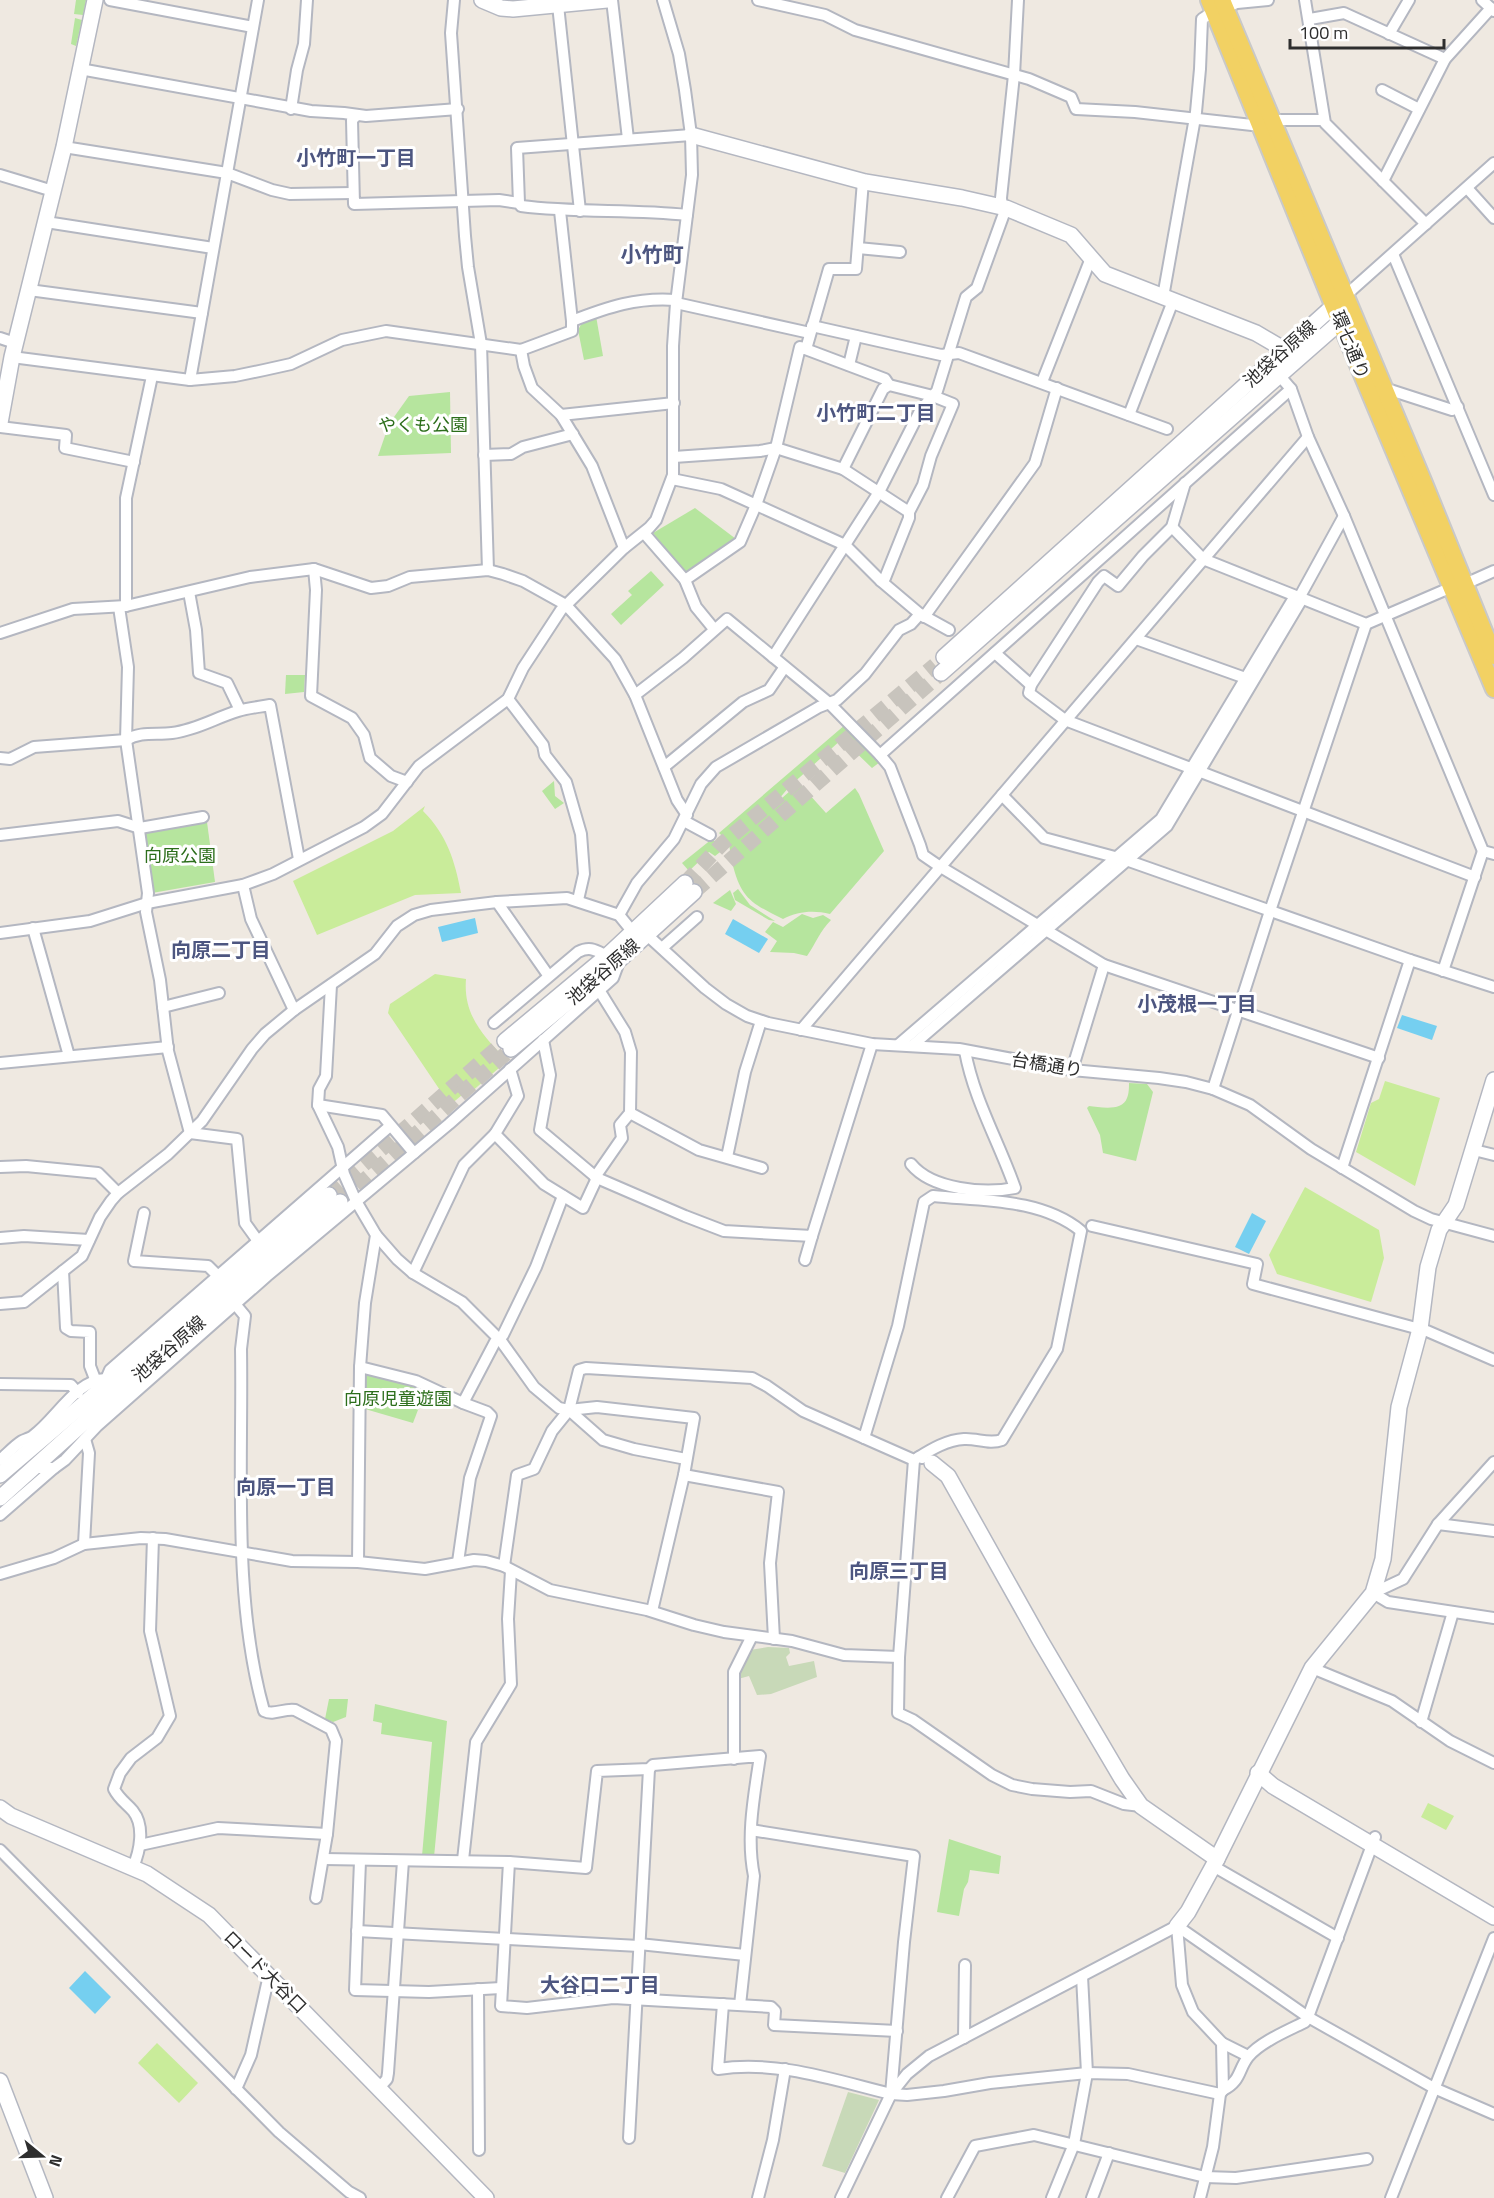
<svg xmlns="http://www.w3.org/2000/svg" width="1494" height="2198" viewBox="0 0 1494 2198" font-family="'Titillium Web','Noto Sans JP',sans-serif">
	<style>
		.green { fill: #b6e59e }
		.cemetery { fill: #c8d9b8 }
		.pitch { fill: #c9ec9a }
		.water { fill: #75cff0 }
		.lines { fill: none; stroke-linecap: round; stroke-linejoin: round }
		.secondary-tunnel { stroke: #c8c4bd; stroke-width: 15; stroke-dasharray: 15 8; stroke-linecap: butt }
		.street-casing { stroke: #b4b7c1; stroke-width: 14 }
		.secondary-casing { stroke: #b4b7c1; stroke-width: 18 }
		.primary-casing { stroke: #c9c9c9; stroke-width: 20 }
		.street { stroke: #fff; stroke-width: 10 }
		.secondary { stroke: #fff; stroke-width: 15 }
		.primary { stroke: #f2d163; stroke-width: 16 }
		.labels { text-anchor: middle; stroke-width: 6; stroke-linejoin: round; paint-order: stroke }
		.street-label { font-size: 18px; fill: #2e2e2e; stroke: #fff }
		.park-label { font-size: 18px; fill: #2c6e1b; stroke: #fff }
		.neighbourhood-label { font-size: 20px; font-weight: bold; fill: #4d5680; stroke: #fff }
		.quarter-label { font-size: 21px; font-weight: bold; fill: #4d5680; stroke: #fff }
	</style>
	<rect width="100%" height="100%" fill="#efe9e1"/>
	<g class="green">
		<polygon points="76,0 86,0 83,15 74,14"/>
		<polygon points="75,18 82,20 76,46 71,44"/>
		<polygon points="596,316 603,356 584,360 578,330 583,321"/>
		<polygon points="450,392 451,453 378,456 389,424 409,396"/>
		<polygon points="695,508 736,539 686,574 653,533"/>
		<polygon points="651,571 664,585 621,625 611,614 632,595 628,591"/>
		<polygon points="286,675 305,675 304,692 285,694"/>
		<path d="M846 724 880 762 872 768 842 739 789 787 773 806 799 783 826 813 855 788 859 794 884 851 830 914C814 910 798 911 783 919 751 903 741 899 732 862 728 845 733 846 719 833Z"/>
		<polygon points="554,781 555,796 564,803 555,809 542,791"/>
		<polygon points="207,822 215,882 152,893 145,830"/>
		<polygon points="712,839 724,849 715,856 709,852 689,871 682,863"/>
		<polygon points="738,889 750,905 775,921 769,920 735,900 733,893"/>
		<polygon points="730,890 736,904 731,911 713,903"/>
		<path d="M802 914 813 918 823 915 831 920C820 931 816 943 807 956L794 953 770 952 777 941 765 932 773 922 783 927Z"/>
		<path d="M1129 1083 1147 1084 1153 1092 1136 1161 1103 1153 1100 1135 1087 1108 1089 1106C1100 1107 1122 1112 1127 1098 1129 1094 1129 1087 1129 1083Z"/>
		<polygon points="369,1373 426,1389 413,1423 365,1409 365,1376"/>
		<polygon points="329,1699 348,1699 346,1717 333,1722 325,1719"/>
		<polygon points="375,1704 447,1721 434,1857 422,1856 432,1742 381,1734 382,1723 373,1721"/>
		<polygon points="949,1839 1001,1856 999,1874 970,1870 968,1882 964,1889 959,1916 937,1912"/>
	</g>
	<g class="cemetery">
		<polygon points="768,1647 789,1648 790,1653 786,1657 789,1666 814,1661 817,1677 771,1694 757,1695 749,1676 738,1679 739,1671 750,1650"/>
		<polygon points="848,2092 879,2100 845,2173 822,2166"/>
	</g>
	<g class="pitch">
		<path d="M425 806 423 811C447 835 455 861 461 893L415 895 317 935 293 881 393 831Z"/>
		<path d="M435 974 466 979C463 1016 484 1036 507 1061L470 1093 468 1090 450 1105 388 1013 390 1004Z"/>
		<polygon points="1385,1081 1440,1098 1415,1186 1356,1152 1371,1103 1379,1099"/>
		<polygon points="1305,1187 1379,1230 1384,1258 1371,1302 1277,1274 1269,1255"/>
		<polygon points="1428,1803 1454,1816 1446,1830 1421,1817"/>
		<polygon points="157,2043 198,2083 179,2103 138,2063"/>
	</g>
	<g class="water">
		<polygon points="475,918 478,933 442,942 438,927"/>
		<polygon points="733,919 768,939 759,953 725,934"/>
		<polygon points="1402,1015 1437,1026 1432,1040 1397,1028"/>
		<polygon points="1252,1213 1266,1221 1249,1254 1235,1247"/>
		<polygon points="85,1971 111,1997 95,2014 69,1988"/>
	</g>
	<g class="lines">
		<g class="secondary-tunnel">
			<polyline points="685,883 723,843 935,665"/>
			<polyline points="694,892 939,675"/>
			<polyline points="329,1195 505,1041"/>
			<polyline points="340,1202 511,1049"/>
		</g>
		<g class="street-casing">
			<g id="street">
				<polyline points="110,0 253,27"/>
				<polyline points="454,0 451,33 465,236 468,267 481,344 488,570"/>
				<polyline points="612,0 628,139"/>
				<polyline points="758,0 825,15 855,30 1029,79 1071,97 1076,109 1135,112 1261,126"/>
				<polyline points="1305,0 1325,123 1426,224"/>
				<polyline points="1482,0 1494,11"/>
				<polyline points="558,5 580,211"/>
				<polyline points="1225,8 1237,3 1268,0"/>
				<polyline points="1310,19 1344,13 1445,59"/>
				<polyline points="1389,34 1409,0"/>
				<polyline points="80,69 311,111 344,113 366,116 458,109"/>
				<polyline points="1382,90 1419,109"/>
				<polyline points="291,109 297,70 304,44 307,0"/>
				<path d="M357 115 352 120 354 204 499 200 519 203 521 206C576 213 632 209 687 215"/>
				<polyline points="1272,120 1324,120"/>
				<polyline points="64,147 227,173 272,190 290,194 353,193"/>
				<polyline points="0,175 53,191"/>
				<polyline points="1383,181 1445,59 1491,8"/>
				<polyline points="1467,188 1494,218"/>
				<polyline points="519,203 517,148 691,135"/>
				<polyline points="1002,207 1001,198 1014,75 1018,0"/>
				<polyline points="560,211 572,321"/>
				<polyline points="46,222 213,248"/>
				<polyline points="858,248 900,252"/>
				<polyline points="1393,254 1494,495"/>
				<polyline points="29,290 202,313"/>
				<polyline points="1345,296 1494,163"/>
				<polyline points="1163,297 1196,112 1200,69 1202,19 1214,11"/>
				<polyline points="676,303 810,333"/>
				<polyline points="812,326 941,355 959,353 1167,429"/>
				<polyline points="0,338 15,343"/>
				<polyline points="806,349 829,269 856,269 863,181"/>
				<polyline points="521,350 524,366 532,388 561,415 592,466 624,548"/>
				<path d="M12 357 190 380 235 376 264 370 291 364 342 340 386 331 521 350 572 331V321C608 307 637 297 676 300"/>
				<polyline points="849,365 856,336"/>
				<polyline points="1279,375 1291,389 1308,437 1344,516 1483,851 1494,854"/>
				<polyline points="190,380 258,0"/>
				<polyline points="1042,382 1091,258"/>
				<polyline points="1384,388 1452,410 1458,407"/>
				<polyline points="561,415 674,403"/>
				<polyline points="1129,415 1173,301"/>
				<polyline points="0,427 66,435 65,448 134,462"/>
				<polyline points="484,455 511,454 523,447 573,434"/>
				<polyline points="674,457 760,451 776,448 843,469 909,512"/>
				<polyline points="843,469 883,389 889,385 933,396 953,404 931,456 923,485 909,512 909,518 885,578 881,581"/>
				<polyline points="672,479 721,489 845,545 881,581 920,614 949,630"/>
				<polyline points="1185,483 1172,527 1143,556 1118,586 1104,576 1098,582 1031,685 1029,693 1065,720 1475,877"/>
				<polyline points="1172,527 1203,559 1366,624 1452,587"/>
				<polyline points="644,533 685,580 696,607 714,629"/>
				<polyline points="314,569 316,590 311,696 352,718 364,735 370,758 391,776 407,782"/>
				<polyline points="685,580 740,542 756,505 776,448 800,347 885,379 889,385"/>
				<polyline points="1465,584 1494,571"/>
				<polyline points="189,592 196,630 199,673 227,683 240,710"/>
				<polyline points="1299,598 1344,516"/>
				<polyline points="126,606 126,498 152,376"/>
				<polyline points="119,607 128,667 126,740 148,893 146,912 160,980 168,1051 190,1133 237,1139 245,1223 258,1241"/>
				<polyline points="924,617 1035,463 1057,388"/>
				<polyline points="0,633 73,609 126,606 250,577 314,569 371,588 388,586 410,577 488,570 503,574 523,581 566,605 615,659 635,695 677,800 687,815"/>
				<polyline points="1136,639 1251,680"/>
				<polyline points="995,653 1031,685"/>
				<polyline points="773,657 879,492 920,411 937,391 966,297 977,288 1006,208"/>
				<polyline points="635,695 683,658 727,619 829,703 880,755 890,767 920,845 923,855 939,866 1104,965 1379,1058"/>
				<polyline points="508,699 543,745 545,755 566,782 581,834 584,874 578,900"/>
				<polyline points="880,755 1291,389"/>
				<path d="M0 758 10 759 34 747 126 740C141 731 156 735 172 733 196 730 215 718 238 711 248 708 259 707 270 705L299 859"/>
				<polyline points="664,767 743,702 769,690 784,668"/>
				<polyline points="1002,795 1044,838 1126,860 1410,960"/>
				<polyline points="684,821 710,835"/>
				<polyline points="0,835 118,821 140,828 203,817"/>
				<polyline points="243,885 251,919 294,1010"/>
				<polyline points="497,902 548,975"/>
				<polyline points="619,915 637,883 674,839 701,784 716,767 819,707 837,700 865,674 899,630 911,624 920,614"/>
				<polyline points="33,928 69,1056"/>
				<polyline points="0,933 90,921 147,903 243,885 273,874 364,827 382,814 419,766 508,699 523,668 561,610 624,548 649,528 656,520 673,475 673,346 676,303 692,175 691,135 685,90 679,54 663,0"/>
				<polyline points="646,934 705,988 726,1004 747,1016 768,1023 872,1044 959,1049 1072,1070 1159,1078 1186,1082 1213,1089 1250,1105 1311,1149 1414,1211 1431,1219 1494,1236"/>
				<polyline points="662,948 697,917"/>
				<polyline points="1443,971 1483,851"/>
				<polyline points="331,985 326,1076 319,1089 318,1105 338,1147 344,1174 356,1201 376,1235 365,1303 360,1367 358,1562"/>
				<polyline points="599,990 625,1032 631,1052 630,1113 699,1150 762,1168"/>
				<polyline points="163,1007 219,993"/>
				<path d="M494 1023 578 952C590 946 595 950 607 956"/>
				<polyline points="801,1030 1308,437"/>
				<polyline points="543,1040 550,1075 540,1130 597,1178 685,1216 724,1231 812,1236 872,1044"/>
				<polyline points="898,1045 1161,819 1295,596"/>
				<polyline points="913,1045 1167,826 1302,599"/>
				<polyline points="0,1063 168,1047"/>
				<polyline points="510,1069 518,1096 495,1134 544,1184 583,1208 597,1178"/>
				<polyline points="1072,1070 1104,965"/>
				<polyline points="1213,1089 1270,911 1366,624"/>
				<polyline points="318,1105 382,1115 414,1153"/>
				<polyline points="1474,1150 1494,1155"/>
				<polyline points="727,1157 745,1072 761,1021"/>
				<path d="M911 1164C932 1190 985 1194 1015 1188 999 1142 974 1100 965 1051"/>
				<polyline points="0,1167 26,1166 98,1173 118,1193"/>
				<polyline points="1342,1168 1410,960 1494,987"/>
				<polyline points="595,1177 622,1138 620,1125 630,1113"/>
				<polyline points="144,1213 134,1261 208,1266 218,1276"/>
				<polyline points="1092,1226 1257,1264 1253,1284 1427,1331 1494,1360"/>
				<polyline points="376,1235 397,1259 413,1273 462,1302 501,1341 534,1387 559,1408 569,1410 597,1407 694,1418 684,1475 652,1611"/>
				<polyline points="0,1238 24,1236 89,1240"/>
				<polyline points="805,1260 812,1236"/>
				<polyline points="63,1271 66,1328 71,1331 90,1332 90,1366 95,1379"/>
				<polyline points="413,1273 464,1165 495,1134"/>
				<polyline points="0,1304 24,1302 82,1256 100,1217 111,1201 118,1193 168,1154 202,1121 252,1049 265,1034 294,1010 375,954 397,926 414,915 431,910 497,902 567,898 619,915 632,931"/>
				<path d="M235 1304 245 1316 241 1349C243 1466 232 1598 264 1711 274 1716 284 1708 295 1710L331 1729 336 1741 327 1834 316 1898"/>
				<polyline points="360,1367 416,1381 463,1403"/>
				<polyline points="0,1384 71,1385 78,1393"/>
				<polyline points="104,1384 110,1370 390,1126"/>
				<polyline points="569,1410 603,1440 634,1449 686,1459"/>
				<path d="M864 1438 898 1326 924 1202 933 1196C981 1201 1041 1198 1081 1231L1057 1349 1002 1440C989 1445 977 1438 964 1439 947 1440 932 1449 919 1457"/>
				<path d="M0 1460C7 1454 14 1446 22 1441 26 1439 31 1438 34 1435 56 1419 77 1379 106 1379"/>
				<polyline points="914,1460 899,1657 898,1713 913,1720 992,1775 1012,1785 1032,1789 1070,1792 1091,1791 1124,1804 1141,1806"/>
				<polyline points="34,1468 54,1468 65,1460 97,1426 267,1276 449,1124 613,978 620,959"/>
				<polyline points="684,1475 778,1492 770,1563 774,1639"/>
				<polyline points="0,1515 54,1468"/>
				<polyline points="1438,1524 1494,1531"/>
				<polyline points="84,1544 89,1453 85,1439"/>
				<polyline points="458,1562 470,1478 491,1416 487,1412 463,1403 495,1342 503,1335 536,1267 563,1196"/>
				<polyline points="504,1566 517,1475 534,1469 552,1431 569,1410 579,1370 586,1368 752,1378 767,1386 803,1411 914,1460 919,1457 922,1458"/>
				<polyline points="0,1574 54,1558 84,1544 141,1538 165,1539 292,1561 358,1562 425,1569 474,1560 486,1561 504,1566 550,1590 647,1610 694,1625 724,1632 792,1641 844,1655 899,1657"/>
				<polyline points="1373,1593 1403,1579 1438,1524 1494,1462"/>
				<polyline points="1373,1593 1388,1602 1494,1618"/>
				<polyline points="1312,1668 1392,1701 1450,1741 1494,1763"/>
				<polyline points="1421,1722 1453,1612"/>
				<polyline points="734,1759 734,1672 752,1636"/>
				<polyline points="751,1830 914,1856 904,1942 891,2094"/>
				<polyline points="140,1845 218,1828 327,1834"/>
				<polyline points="0,1850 279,2132 349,2192 360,2198"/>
				<path d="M324 1859 509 1862 586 1868 597 1771 649 1769 653 1765 760 1756C754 1796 746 1837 754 1876L740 2005"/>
				<polyline points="463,1860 476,1742 511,1684 508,1619 511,1571"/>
				<polyline points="360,1861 355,1990 429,1992 501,1988"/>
				<polyline points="509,1862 501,2006 527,2008 613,1998 771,2007 775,2011 774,2025 897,2031"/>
				<polyline points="1213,1866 1338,1938"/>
				<path d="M133 1867C140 1851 145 1826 133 1811 126 1803 119 1799 114 1789L120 1773 131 1758 157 1738 170 1716 150 1631 153 1538"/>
				<polyline points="1177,1926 1308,2017 1434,2088 1494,2114"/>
				<polyline points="1177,1926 1182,1985 1193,2012 1222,2043 1223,2090 1220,2094 1213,2147 1200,2198"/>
				<polyline points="357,1931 639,1946"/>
				<polyline points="639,1944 745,1955"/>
				<polyline points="478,1989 479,2150"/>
				<path d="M723 2004 718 2069C777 2060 834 2080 891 2094L907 2095 944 2091 990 2083 1087 2073 1128 2074 1220 2094"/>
				<polyline points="964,2038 965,1965"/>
				<polyline points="1222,2043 1248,2056"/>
				<polyline points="379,2088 387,2079 388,2073 403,1861"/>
				<polyline points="236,2089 251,2055 269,1975"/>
				<path d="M1223 2090C1241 2081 1238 2070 1248 2057 1260 2042 1289 2030 1305 2022L1308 2017 1375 1837"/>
				<polyline points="629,2138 649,1769"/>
				<polyline points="758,2198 773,2140 785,2069"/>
				<polyline points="841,2198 891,2094 907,2074 929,2056 1177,1926"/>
				<polyline points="947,2198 975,2146 1034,2135 1205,2177 1236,2178 1367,2159"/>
				<polyline points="1052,2198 1074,2144 1087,2073 1082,1976"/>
				<polyline points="1092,2198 1109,2153"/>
				<polyline points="1391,2198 1494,1938"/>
			</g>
		</g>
		<g class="secondary-casing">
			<g id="secondary">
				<polyline points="482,0 501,8 513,9 607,0"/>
				<polyline points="691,135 865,182 962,198 1006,208 1071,235 1105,274 1256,333 1290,353 1307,350"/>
				<polyline points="0,423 12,357 64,147 95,0"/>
				<polyline points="944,657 1340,300"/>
				<polyline points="941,673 1340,322 1342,310"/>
				<polyline points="505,1041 607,956 685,883"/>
				<polyline points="511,1049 620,959 694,892"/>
				<polyline points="932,1463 948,1476 1040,1640 1122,1779 1141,1806 1217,1859"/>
				<polyline points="0,1475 329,1195"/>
				<polyline points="0,1498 90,1417 340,1202"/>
				<polyline points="1258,1773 1273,1786 1494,1917"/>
				<polyline points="0,1808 11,1816 147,1874 209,1915 486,2198"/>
				<polyline points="1177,1926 1188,1912 1217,1859 1312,1668 1373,1593 1383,1559 1399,1407 1420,1329 1428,1267 1439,1230 1456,1205 1494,1080"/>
				<polyline points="0,2081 45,2198"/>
			</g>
		</g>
		<g class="primary-casing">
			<g id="primary">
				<polyline points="1209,0 1340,322 1494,689"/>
				<polyline points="1222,0 1424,483 1494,656"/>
			</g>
		</g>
		<use href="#street" class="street"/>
		<use href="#secondary" class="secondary"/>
		<use href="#primary" class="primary"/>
	</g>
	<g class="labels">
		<g class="street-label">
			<text transform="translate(1350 345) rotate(68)" y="6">環七通り</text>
			<text transform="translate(1280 354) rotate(-42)" y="6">池袋谷原線</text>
			<text transform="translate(603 972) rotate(-41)" y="6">池袋谷原線</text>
			<text transform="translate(1047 1065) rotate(9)" y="6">台橋通り</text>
			<text transform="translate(169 1349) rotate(-41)" y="6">池袋谷原線</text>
			<text transform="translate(265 1972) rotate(45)" y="6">ロード大谷口</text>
		</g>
		<g class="park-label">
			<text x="423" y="431">やくも公園</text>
			<text x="180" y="862">向原公園</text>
			<text x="398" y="1405">向原児童遊園</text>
		</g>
		<g class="neighbourhood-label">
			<text x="356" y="165">小竹町一丁目</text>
			<text x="876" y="420">小竹町二丁目</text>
			<text x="221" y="957">向原二丁目</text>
			<text x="1197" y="1011">小茂根一丁目</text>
			<text x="286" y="1494">向原一丁目</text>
			<text x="899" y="1578">向原三丁目</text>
			<text x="600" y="1992">大谷口二丁目</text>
		</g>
		<g class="quarter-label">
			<text x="652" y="262">小竹町</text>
		</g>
	</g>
	<g transform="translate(42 2156) rotate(109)" stroke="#ffffff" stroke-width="4.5" paint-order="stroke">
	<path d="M0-4.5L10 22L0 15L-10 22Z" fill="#2e2e2e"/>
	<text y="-9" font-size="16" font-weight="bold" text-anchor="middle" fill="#2e2e2e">N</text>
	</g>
	<path d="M1290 39v9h154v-9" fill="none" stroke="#2e2e2e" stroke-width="3"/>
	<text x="1299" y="39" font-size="18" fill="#2e2e2e" stroke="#ffffff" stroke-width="4.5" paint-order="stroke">100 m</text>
</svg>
